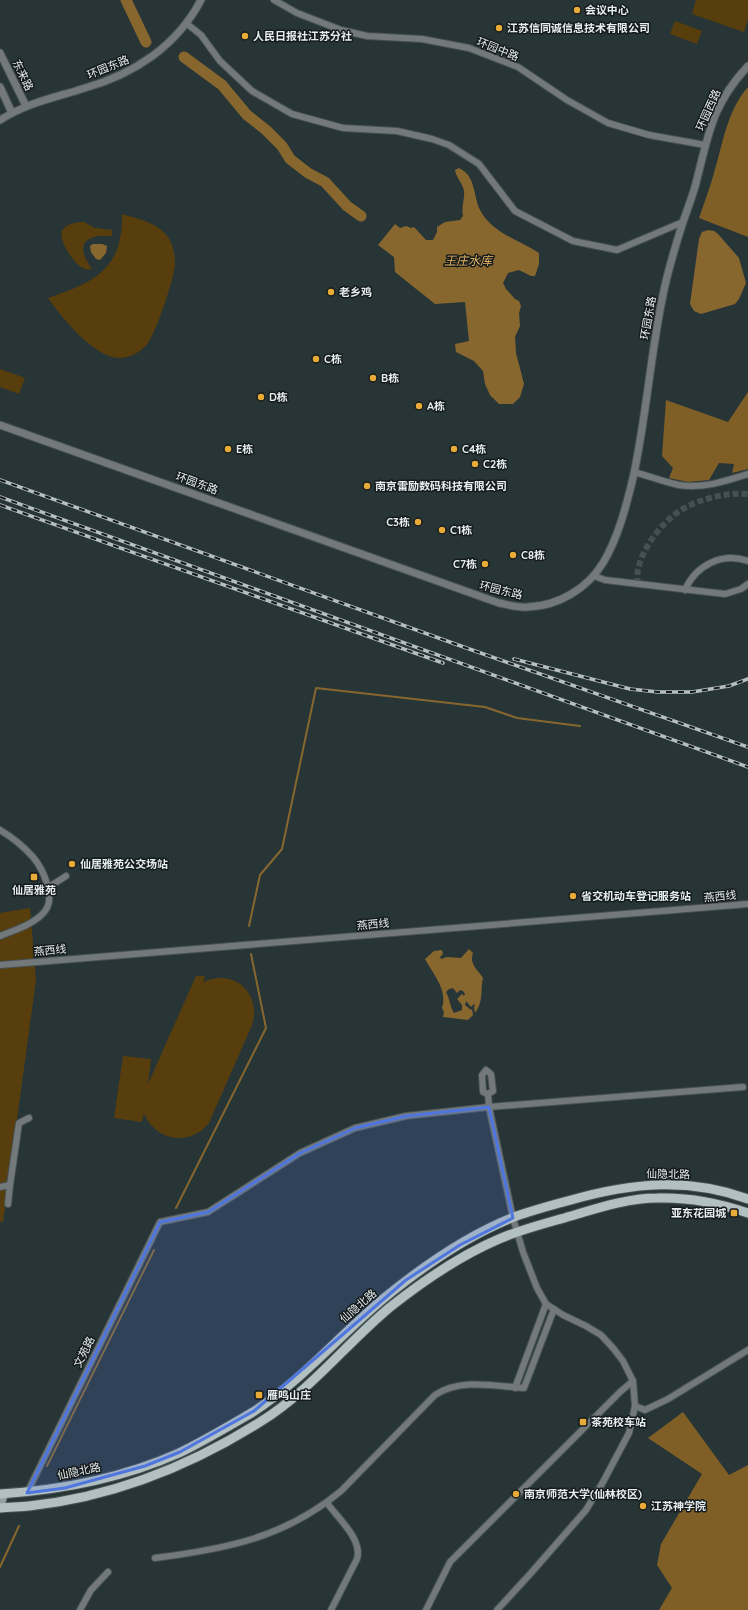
<svg xmlns="http://www.w3.org/2000/svg" width="748" height="1610" viewBox="0 0 748 1610" font-family="Quicksand,'Noto Sans SC',sans-serif">
	<style>
		.green { fill: #583e0c }
		.forest { fill: #7f5f26 }
		.water { fill: #88672f; fill-rule: evenodd }
		.lines { fill: none; stroke-linecap: round; stroke-linejoin: round }
		.stream { stroke: #88672f; stroke-width: 2 }
		.river { stroke: #88672f; stroke-width: 11 }
		.minor-tunnel { stroke: #445152; stroke-width: 6; stroke-dasharray: 6 3; stroke-linecap: butt }
		.minor-casing { stroke: #465254; stroke-width: 8 }
		.tertiary-casing { stroke: #465254; stroke-width: 9 }
		.secondary-casing { stroke: #465254; stroke-width: 10 }
		.primary-casing { stroke: #465254; stroke-width: 11 }
		.minor { stroke: #73797a; stroke-width: 6 }
		.tertiary { stroke: #73797a; stroke-width: 7 }
		.secondary { stroke: #97a1a3; stroke-width: 8 }
		.primary { stroke: #b3c0c2; stroke-width: 9 }
		.rail-casing { stroke: #b6bfc0; stroke-width: 3.5 }
		.rail { stroke: #151b1c; stroke-width: 2; stroke-dasharray: 6; stroke-linecap: butt }
		.marked { fill: #4f76de; fill-opacity: 0.2; stroke: #4f76de; stroke-width: 3; stroke-linejoin: round }
		.poi-dot { fill: #e8ab37; stroke: #151b1c; stroke-width: 1.5 }
		.labels { text-anchor: middle; stroke-width: 3; stroke-linejoin: round; paint-order: stroke }
		.poi-label { font-size: 11px; font-weight: bold; fill: #e5edee; stroke: #151b1c; text-anchor: start }
		.street-label { font-size: 11px; fill: #e5edee; stroke: #151b1c }
		.water-label { font-size: 12px; font-style: italic; fill: #e6b564; stroke: #151b1c }
	</style>
	<rect width="100%" height="100%" fill="#283537"/>
	<g class="green">
		<polygon points="696,0 748,0 748,19 744,32 692,14"/>
		<polygon points="675,21 702,31 697,44 670,34"/>
		<path d="M122 214C138 219 157 222 168 237 173 245 175 254 175 263 175 277 156 332 148 343 141 352 130 358 119 358 95 358 61 317 48 298 95 282 123 269 122 214Z"/>
		<path d="M79 222H84L95 228 112 230V236C85 234 74 244 92 269 89 269 86 270 83 268 74 264 58 240 62 231 65 225 73 223 79 222Z"/>
		<polygon points="0,369 25,378 19,394 0,387"/>
		<polygon points="30,908 36,980 3,1222 0,1222 0,913"/>
		<path d="M196 976H205L203 982C234 968 262 993 252 1025L209 1123C190 1147 155 1141 144 1113L142 1122 114 1118 123 1056 151 1059 148 1084Z"/>
	</g>
	<g class="forest">
		<path d="M748 87V237L699 218C704 203 710 188 714 173 723 143 727 111 748 87Z"/>
		<polygon points="748,392 748,469 732,473 734,464 719,463 709,480 688,482 669,478 673,468 662,456 666,400 728,422"/>
		<polygon points="683,1412 729,1475 748,1465 748,1610 659,1610 672,1588 657,1565 661,1544 702,1474 648,1438"/>
	</g>
	<g class="water">
		<path d="M459 168C476 176 473 195 480 210 492 233 519 240 539 253V264L535 276H531L519 270 508 273 503 283 506 289 515 299 519 301 521 306 519 313 520 326 515 337 516 353 524 384 520 397 513 404H499L490 395 485 384 483 371 474 361 456 352 455 344 469 341 465 302 435 304 395 272 394 257 378 245 395 224 400 228 406 226 411 228 414 227 426 240H433L437 232V227L445 222 460 220 463 216C461 207 465 199 464 191 463 183 456 178 455 170Z"/>
		<polygon points="708,230 714,231 718,234 739,258 746,283 739,299 735,304 701,314 694,311 690,304 699,239 702,232"/>
		<polygon points="93,244 102,244 107,246 106,253 100,260 96,259 91,252 90,246"/>
		<path d="M469 949 473 953C469 964 477 969 483 978 480 990 484 1001 475 1013L474 1007 475 1005 474 1004 471 1007 466 1001 465 1005 471 1010 472 1009 473 1015 468 1020 443 1017 444 1012 442 1008C448 990 433 974 425 959L434 951 442 950 443 954 440 957 441 959 447 957 461 958ZM453 988 457 993 460 990 463 991 465 994 464 996 462 994 457 999 462 1005V1010L454 1013C450 1007 450 999 446 992L449 989Z"/>
	</g>
	<g class="lines">
		<g class="stream">
			<polyline points="249,926 260,875 282,849 316,688 485,707 517,718 580,726"/>
			<polyline points="176,1208 266,1028 251,954"/>
			<polyline points="47,1466 154,1250"/>
			<polyline points="0,1567 19,1526"/>
		</g>
		<g class="river">
			<polyline points="126,0 146,42"/>
			<polyline points="184,57 222,85 247,115 266,130 282,146 290,159 308,173 325,182 347,206 361,216"/>
		</g>
		<path class="minor-tunnel" d="M637 584C638 579 637 573 638 569 643 547 662 522 681 510 698 499 728 492 748 494"/>
		<g class="minor-casing">
			<g id="minor">
				<polyline points="274,0 297,13 341,30 367,36 422,39 469,48 518,67 567,100 608,123 649,135 705,145"/>
				<polyline points="186,23 201,35 220,61 252,91 292,114 343,128 397,131 432,139 449,145 479,164 515,211 573,241 617,250 683,222"/>
				<path d="M634 472C649 476 664 482 679 485 702 489 726 481 748 474"/>
				<polyline points="594,576 605,580 725,594 741,589 748,584"/>
				<path d="M685 590C696 565 722 552 748 561"/>
				<path d="M0 830C12 837 24 847 33 857 43 869 56 897 45 911 35 924 15 930 0 936"/>
				<polyline points="49,887 66,876"/>
				<polyline points="0,965 748,904"/>
				<polyline points="488,1094 483,1092 482,1075 486,1070 491,1074 493,1091 488,1094 489,1107 743,1087"/>
				<polyline points="0,1187 10,1185 19,1123 29,1118"/>
				<polyline points="8,1204 10,1185"/>
				<polyline points="515,1388 546,1304"/>
				<polyline points="635,1406 645,1410 668,1399 748,1350"/>
				<polyline points="27,1493 160,1222 208,1212 300,1153 355,1128 406,1116 489,1107 513,1218 523,1252 537,1288 546,1304 563,1315 586,1326 601,1335 613,1348 623,1361 633,1381 635,1406 629,1433 603,1482 586,1510 531,1573 497,1610"/>
				<path d="M327 1503C338 1518 363 1540 357 1559L331 1610"/>
				<path d="M155 1558C226 1549 284 1538 341 1491L435 1395C461 1378 494 1386 524 1388L554 1309"/>
				<polyline points="80,1610 91,1590 108,1572"/>
				<polyline points="426,1610 450,1562 620,1392 633,1381"/>
			</g>
		</g>
		<g class="tertiary-casing">
			<g id="tertiary">
				<polyline points="0,53 26,106"/>
				<polyline points="0,87 12,113"/>
				<path d="M0 120C29 102 54 98 85 88 134 74 177 46 201 0"/>
				<path d="M0 425 499 603C509 605 518 608 528 607 558 606 587 589 603 563 618 538 626 507 633 478 646 419 650 359 662 300 667 273 675 247 683 222 688 207 694 193 697 179 709 132 713 103 748 66"/>
			</g>
		</g>
		<g class="secondary-casing">
			<polyline id="secondary" points="0,1507 4,1494"/>
		</g>
		<g class="primary-casing">
			<g id="primary">
				<path d="M0 1494C61 1490 123 1478 179 1453 204 1441 229 1426 253 1412 300 1382 340 1335 383 1299 422 1267 466 1236 514 1217 533 1210 552 1205 571 1200 631 1183 687 1177 748 1199"/>
				<path d="M0 1508C10 1507 20 1507 29 1506 112 1497 190 1466 260 1422 310 1391 345 1345 389 1308 423 1281 459 1256 499 1239 522 1229 547 1223 571 1216 598 1208 629 1198 657 1198 687 1197 719 1203 748 1213"/>
			</g>
		</g>
		<use href="#minor" class="minor"/>
		<use href="#tertiary" class="tertiary"/>
		<use href="#secondary" class="secondary"/>
		<use href="#primary" class="primary"/>
		<g class="rail-casing">
			<g id="rail">
				<polyline points="0,480 458,645 748,747"/>
				<polyline points="0,497 748,767"/>
				<polyline points="0,505 443,663"/>
				<polyline points="514,659 630,689 658,692 692,692 729,686 748,679"/>
			</g>
		</g>
		<use href="#rail" class="rail"/>
	</g>
	<path class="marked" d="M489 1107 513 1218 460 1245 406 1280 254 1411 180 1452 145 1466 65 1488 27 1493 160 1222 208 1212 300 1153 355 1128 406 1116Z"/>
	<g class="poi-dot">
		<circle cx="577" cy="10" r="4"/>
		<circle cx="499" cy="28" r="4"/>
		<circle cx="245" cy="36" r="4"/>
		<circle cx="331" cy="292" r="4"/>
		<circle cx="316" cy="359" r="4"/>
		<circle cx="373" cy="378" r="4"/>
		<circle cx="261" cy="397" r="4"/>
		<circle cx="419" cy="406" r="4"/>
		<circle cx="228" cy="449" r="4"/>
		<circle cx="454" cy="449" r="4"/>
		<circle cx="475" cy="464" r="4"/>
		<circle cx="367" cy="486" r="4"/>
		<circle cx="418" cy="522" r="4"/>
		<circle cx="442" cy="530" r="4"/>
		<circle cx="513" cy="555" r="4"/>
		<circle cx="485" cy="564" r="4"/>
		<circle cx="72" cy="864" r="4"/>
		<rect x="30" y="873" width="8" height="8" rx="2"/>
		<circle cx="573" cy="896" r="4"/>
		<rect x="730" y="1209" width="8" height="8" rx="2"/>
		<rect x="255" y="1391" width="8" height="8" rx="2"/>
		<rect x="579" y="1418" width="8" height="8" rx="2"/>
		<circle cx="516" cy="1494" r="4"/>
		<circle cx="643" cy="1506" r="4"/>
	</g>
	<g class="labels">
		<g class="poi-label">
			<text x="585" y="14">会议中心</text>
			<text x="507" y="32">江苏信同诚信息技术有限公司</text>
			<text x="253" y="40">人民日报社江苏分社</text>
			<text x="339" y="296">老乡鸡</text>
			<text x="324" y="363">C栋</text>
			<text x="381" y="382">B栋</text>
			<text x="269" y="401">D栋</text>
			<text x="427" y="410">A栋</text>
			<text x="236" y="453">E栋</text>
			<text x="462" y="453">C4栋</text>
			<text x="483" y="468">C2栋</text>
			<text x="375" y="490">南京雷励数码科技有限公司</text>
			<text x="410" y="526" text-anchor="end">C3栋</text>
			<text x="450" y="534">C1栋</text>
			<text x="521" y="559">C8栋</text>
			<text x="477" y="568" text-anchor="end">C7栋</text>
			<text x="80" y="868">仙居雅苑公交场站</text>
			<text x="34" y="894" text-anchor="middle">仙居雅苑</text>
			<text x="581" y="900">省交机动车登记服务站</text>
			<text x="726" y="1217" text-anchor="end">亚东花园城</text>
			<text x="267" y="1399">雁鸣山庄</text>
			<text x="591" y="1426">茶苑校车站</text>
			<text x="524" y="1498">南京师范大学(仙林校区)</text>
			<text x="651" y="1510">江苏神学院</text>
		</g>
		<g class="street-label">
			<text transform="translate(498 49) rotate(22)" y="4">环园中路</text>
			<text transform="translate(108 67) rotate(-22)" y="4">环园东路</text>
			<text transform="translate(23 75) rotate(64)" y="4">东来路</text>
			<text transform="translate(708 110) rotate(-66)" y="4">环园西路</text>
			<text transform="translate(648 318) rotate(-80)" y="4">环园东路</text>
			<text transform="translate(197 483) rotate(20)" y="4">环园东路</text>
			<text transform="translate(501 590) rotate(14)" y="4">环园东路</text>
			<text transform="translate(720 896) rotate(-5)" y="4">燕西线</text>
			<text transform="translate(373 924) rotate(-5)" y="4">燕西线</text>
			<text transform="translate(50 950) rotate(-5)" y="4">燕西线</text>
			<text transform="translate(668 1174) rotate(1)" y="4">仙隐北路</text>
			<text transform="translate(358 1306) rotate(-41)" y="4">仙隐北路</text>
			<text transform="translate(84 1352) rotate(-64)" y="4">文苑路</text>
			<text transform="translate(79 1471) rotate(-12)" y="4">仙隐北路</text>
		</g>
		<g class="water-label">
			<text x="468" y="265">王庄水库</text>
		</g>
	</g>
</svg>
